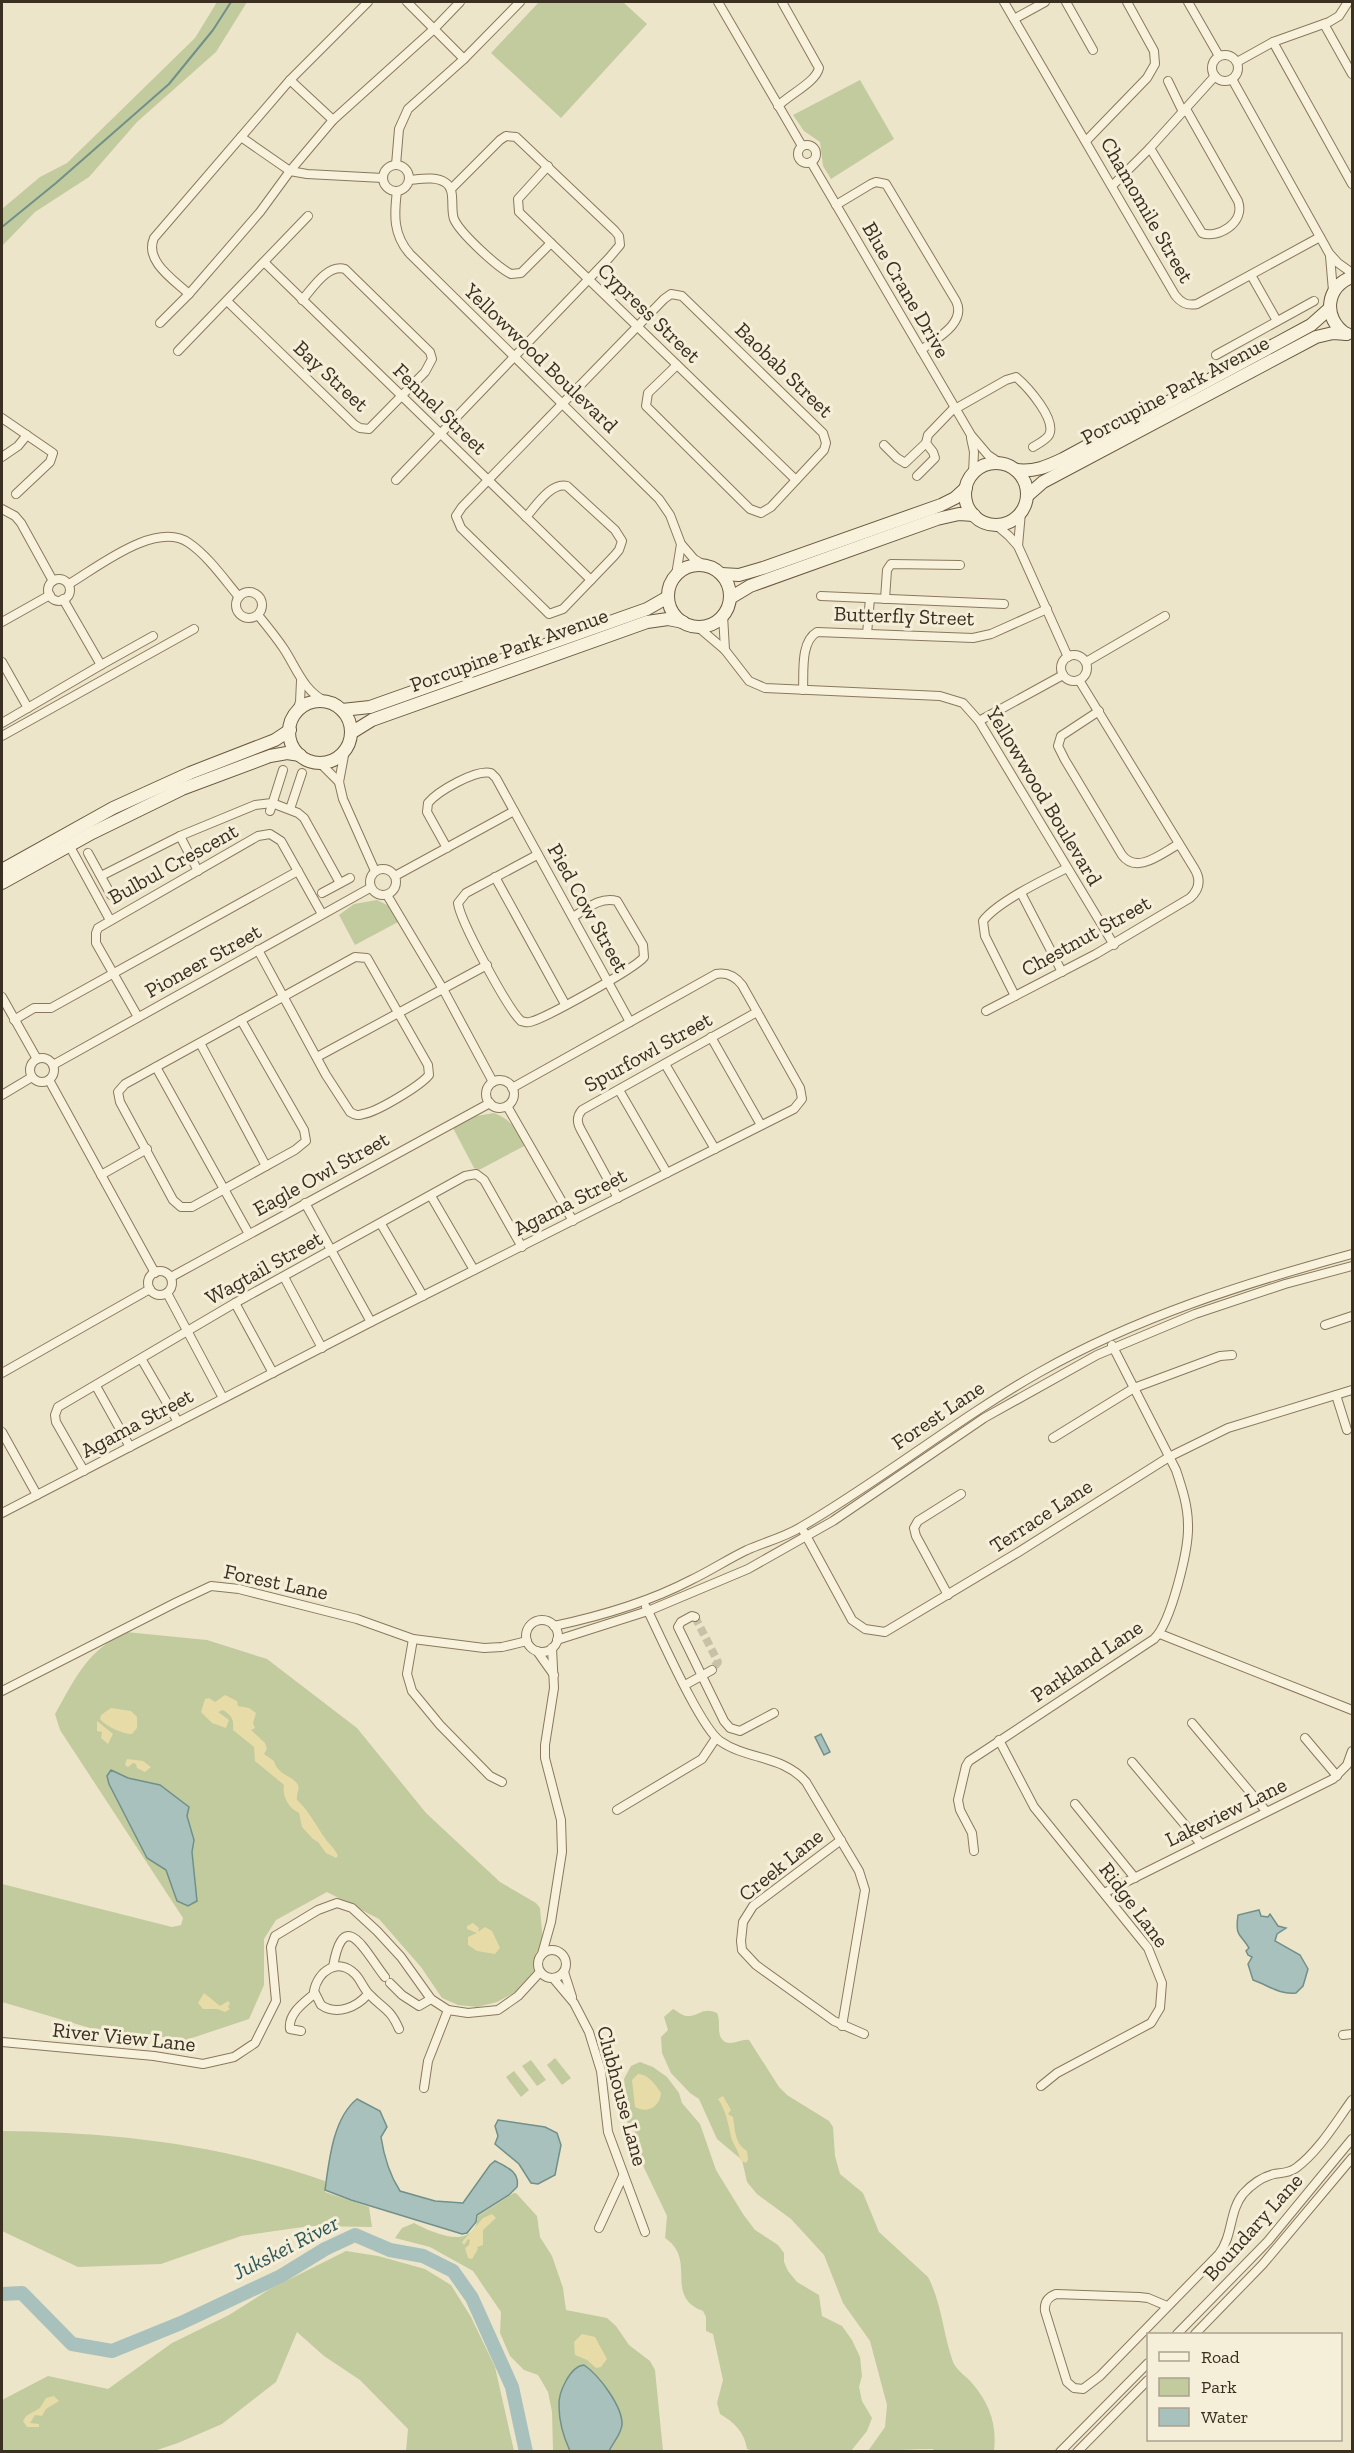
<svg xmlns="http://www.w3.org/2000/svg" width="1354" height="2453" viewBox="0 0 1354 2453" font-family="'Zilla Slab',serif">
	<style>
		.green { fill: #c2cb9d }
		.sand { fill: #e7dba7 }
		.water { fill: #a9c1bc; stroke: #70908a; stroke-width: 1.5 }
		.lines { fill: none; stroke-linecap: round; stroke-linejoin: round }
		.stream { stroke: #70908a; stroke-width: 2 }
		.river { stroke: #a9c1bc; stroke-width: 14 }
		.street-tunnel { stroke: #c9c1a7; stroke-width: 8; stroke-dasharray: 8 4; stroke-linecap: butt }
		.street-casing { stroke: #89785e; stroke-width: 10 }
		.secondary-casing { stroke: #6b5941; stroke-width: 14 }
		.street { stroke: #f8f2dc; stroke-width: 8 }
		.secondary { stroke: #f8f2dc; stroke-width: 12 }
		.labels { text-anchor: middle; stroke-width: 6; stroke-linejoin: round; paint-order: stroke }
		.street-label { font-size: 21px; fill: #3a2f21; stroke: #f5eed8 }
		.water-label { font-size: 22px; font-style: italic; fill: #315859; stroke: #f5eed8 }
	</style>
	<rect width="100%" height="100%" fill="#ede5c9"/>
	<g class="green">
		<polygon points="217,2 247,2 216,52 137,122 89,177 35,212 2,246 2,209 40,177 67,163 195,38"/>
		<polygon points="539,2 623,2 647,24 561,118 491,53"/>
		<polygon points="860,80 894,139 831,179 823,166 820,142 804,131 793,115"/>
		<polygon points="377,900 389,906 398,922 355,945 339,915 354,904"/>
		<path d="M494 1113C510 1119 518 1130 526 1145L479 1170 474 1168 453 1128 470 1117Z"/>
		<path d="M126 1632 207 1640 267 1659 357 1728 426 1813 500 1882 536 1903 540 1908 543 1943 536 1953V1969L514 1993 497 2002 477 2007 458 2005 442 1998 421 1967 379 1919 327 1892 276 1920 264 1939V1985L249 2019 186 2040 90 2028 2 2002V1884L172 1927 181 1925 183 1918 60 1730 55 1714C76 1677 87 1651 126 1632Z"/>
		<path d="M673 2009C677 2011 681 2015 686 2016 699 2017 702 2006 717 2013 721 2021 717 2030 721 2038 728 2049 741 2038 749 2040L779 2087 787 2095 829 2121 833 2127 835 2156 840 2174 863 2193 879 2232 928 2277C942 2304 943 2334 953 2362 957 2371 966 2376 972 2383 990 2404 997 2425 994 2451L934 2452 933 2449C911 2449 890 2451 868 2451L885 2427 887 2405 870 2341 843 2303 824 2255 791 2219 757 2194 747 2182 742 2160 717 2139 699 2099 690 2093 671 2073 662 2053 661 2037 668 2030 664 2017Z"/>
		<polygon points="555,2058 571,2078 562,2085 547,2065"/>
		<polygon points="531,2060 546,2080 537,2086 522,2066"/>
		<path d="M640 2062 653 2067 667 2077 679 2093 682 2103 700 2124 716 2170 743 2214 755 2230 778 2245 784 2253V2262L788 2271 797 2282 819 2295 822 2316 842 2326 852 2340 860 2357 862 2376 859 2387 862 2401 872 2418 867 2431 851 2451H754L747 2449C745 2433 734 2422 720 2414L717 2403 723 2380 713 2334 706 2331V2317L703 2311C663 2296 698 2260 665 2238L667 2216 638 2155 635 2132 627 2122 624 2107 626 2097 624 2079 631 2066Z"/>
		<polygon points="514,2071 529,2090 521,2097 506,2077"/>
		<path d="M2 2131C111 2132 221 2144 325 2181V2192L369 2207 372 2227 310 2226 241 2236 161 2264 78 2267 2 2231Z"/>
		<path d="M514 2193H516L537 2216 540 2237 552 2256 563 2288 566 2310 607 2318 616 2326 629 2345 650 2361 655 2370 663 2451H553L552 2412 548 2392 538 2375 524 2370 510 2356 500 2333 501 2312 473 2271 430 2247 395 2238 402 2228 414 2223C433 2233 474 2252 478 2216Z"/>
		<polygon points="346,2251 378,2256 425,2269 451,2285 471,2317 495,2367 514,2451 406,2451 408,2429 360,2380 324,2356 297,2332 276,2382 222,2424 178,2443 154,2451 2,2452 2,2400 48,2376 108,2389 172,2343 229,2315 270,2289"/>
	</g>
	<g class="sand">
		<path d="M225 1695 237 1701 238 1706 249 1708 256 1713 253 1723 255 1728 251 1730 265 1743 267 1749 264 1754 274 1761C277 1775 294 1776 298 1785 300 1789 296 1794 297 1800 310 1812 316 1826 327 1841 331 1846 336 1850 338 1856L336 1858 326 1853 318 1842 313 1839 302 1827 299 1813C288 1808 282 1796 284 1785L255 1761 254 1747 233 1730C234 1719 232 1716 223 1710L218 1712 229 1720 226 1728 212 1723 201 1712 205 1699 209 1698 215 1702Z"/>
		<path d="M111 1708 131 1711 137 1717V1728L132 1734C122 1734 107 1727 100 1719L101 1715Z"/>
		<polygon points="97,1721 113,1734 108,1744 101,1738 102,1732 97,1731"/>
		<polygon points="127,1759 143,1761 151,1767 145,1772 137,1768 136,1764 133,1763 128,1767 125,1765"/>
		<polygon points="473,1923 479,1928 478,1932 485,1927 492,1931 500,1948 495,1954 477,1951 468,1945 468,1937 477,1933 467,1929 467,1926"/>
		<polygon points="204,1993 220,2006 228,2001 230,2003 228,2007 230,2009 225,2012 217,2009 203,2009 198,2003"/>
		<path d="M638 2074C648 2074 656 2085 661 2093 660 2107 647 2114 635 2107L632 2080Z"/>
		<path d="M723 2096 731 2110 728 2114 733 2117C735 2130 735 2144 747 2151L748 2160 746 2163 740 2160C739 2150 733 2145 731 2137 729 2126 725 2108 718 2099Z"/>
		<polygon points="492,2214 496,2218 483,2230 483,2245 477,2247 478,2249 472,2259 468,2258 465,2248 469,2245 470,2240 468,2239 464,2245 462,2242 483,2218"/>
		<polygon points="582,2334 595,2337 607,2359 601,2367 596,2368 587,2360 575,2355 574,2342"/>
		<polygon points="54,2396 59,2401 46,2409 42,2416 35,2415 30,2423 39,2424 39,2427 27,2427 23,2421 26,2416 40,2408 46,2398"/>
	</g>
	<g class="water">
		<polygon points="821,1734 830,1752 824,1755 815,1737"/>
		<polygon points="111,1770 128,1778 160,1785 189,1807 187,1816 194,1840 192,1852 197,1901 188,1906 177,1901 166,1870 147,1858 109,1784 107,1776"/>
		<path d="M1259 1910 1261 1916 1268 1917 1270 1914 1278 1926 1286 1928 1277 1934 1275 1941 1300 1955 1308 1969 1303 1986 1296 1993C1279 1995 1268 1985 1253 1980L1248 1964 1252 1957 1248 1955 1246 1951 1249 1948C1240 1933 1235 1937 1238 1915Z"/>
		<path d="M357 2099 380 2111 387 2127 381 2137C384 2157 389 2174 400 2191L435 2201 463 2203 490 2165 495 2161C507 2167 520 2172 517 2187L509 2195 477 2215 476 2222 467 2233 462 2234 351 2200 325 2190C329 2161 333 2118 357 2099Z"/>
		<polygon points="498,2120 545,2127 557,2133 561,2145 555,2175 538,2184 531,2183 519,2164 495,2144 498,2136 495,2126"/>
		<path d="M584 2365C599 2375 623 2407 622 2425 621 2434 613 2443 609 2451H570C564 2438 559 2420 559 2406 558 2393 570 2366 584 2365Z"/>
	</g>
	<g class="lines">
		<polyline class="stream" points="2,227 56,183 169,84 213,30 231,2"/>
		<polyline class="river" points="2,2294 22,2293 72,2344 112,2351 181,2323 281,2276 325,2249 355,2235 390,2250 423,2256 453,2271 472,2298 512,2387 526,2452"/>
		<polyline class="street-tunnel" points="695,1617 718,1662 712,1670"/>
		<g class="street-casing">
			<g id="street">
				<path d="M368 2 290 80 154 238C144 261 174 280 189 294L260 212 290 171 333 120 434 29 460 2"/>
				<polyline points="407,2 464,59"/>
				<polyline points="718,2 802,146"/>
				<path d="M1004 2 1175 295C1181 303 1187 306 1197 304L1320 237"/>
				<polyline points="1066,2 1093,50"/>
				<polyline points="1188,2 1219,56"/>
				<polyline points="1014,19 1045,2"/>
				<polyline points="1324,24 1352,74"/>
				<polyline points="1273,42 1352,184"/>
				<circle cx="1225" cy="68" r="13"/>
				<polyline points="1237,62 1273,42 1329,22 1339,16 1348,2"/>
				<polyline points="1232,79 1329,253 1338,263 1352,273"/>
				<polyline points="290,80 333,120"/>
				<polyline points="1168,81 1183,112"/>
				<path d="M778 106C790 94 816 82 819 68L782 2"/>
				<polyline points="241,137 290,171 307,174 383,178"/>
				<polyline points="1086,141 1147,78 1155,64 1154,51 1127,2"/>
				<circle cx="807" cy="154" r="9"/>
				<path d="M1150 148 1202 233C1217 239 1246 223 1238 201L1186 109"/>
				<polyline points="811,162 971,435 988,455 1000,463"/>
				<polyline points="396,165 399,129 408,109 464,59 520,2"/>
				<circle cx="396" cy="178" r="13"/>
				<polyline points="548,166 518,199 519,212 796,480"/>
				<path d="M409 180C421 179 436 176 446 183 456 190 450 208 454 219 460 233 497 267 511 274L521 273 551 243"/>
				<polyline points="1112,186 1150,148 1215,76"/>
				<path d="M397 191C394 215 393 235 410 254L659 499 670 515 681 544 676 575"/>
				<path d="M836 205 871 184 876 182 886 184 956 301C967 323 936 339 921 350"/>
				<polyline points="1330,256 1333,291"/>
				<polyline points="264,262 591,580"/>
				<polyline points="1251,275 1277,321"/>
				<path d="M227 301 355 425 360 428 369 429 425 372 432 359 430 352 345 269C327 264 313 288 302 300"/>
				<polyline points="160,323 189,294"/>
				<polyline points="178,351 308,216"/>
				<polyline points="1216,355 1314,301"/>
				<path d="M955 409 1006 380 1016 377C1028 387 1057 420 1049 435 1046 440 1038 444 1033 447"/>
				<polyline points="2,418 53,453 50,462 16,494"/>
				<polyline points="971,438 974,452 973,473"/>
				<polyline points="884,445 897,458 905,463 926,443"/>
				<polyline points="2,457 18,446 27,435"/>
				<polyline points="917,476 935,458 933,452 926,443 928,435 954,408"/>
				<polyline points="396,480 609,258 620,245 619,236 615,231 516,137 506,136 500,140 451,189"/>
				<polyline points="2,509 15,516 21,523 53,581"/>
				<path d="M526 517C536 506 551 482 567 486L615 530 622 541 619 550 614 556 563 609 549 614 544 609 461 528 456 516 462 507 664 299 671 294 682 296 823 433 826 443 824 450 771 507 761 513 750 509 646 406 648 393 677 365"/>
				<polyline points="995,524 1009,536 1018,546 1068,657"/>
				<polyline points="682,545 694,559 704,565"/>
				<polyline points="1018,546 1021,512"/>
				<circle cx="59" cy="590" r="11"/>
				<path d="M69 584C98 567 156 520 189 543 208 556 224 579 239 597"/>
				<circle cx="249" cy="605" r="13"/>
				<polyline points="821,596 1004,604"/>
				<polyline points="63,599 101,665 153,636"/>
				<polyline points="885,599 887,570 891,564 960,565"/>
				<path d="M258 615C267 626 276 637 284 649 297 669 304 692 327 702"/>
				<polyline points="723,615 725,650"/>
				<polyline points="2,622 50,595"/>
				<polyline points="698,627 725,650 749,681 765,688 940,696 963,703 979,721 1114,945"/>
				<polyline points="867,634 870,598"/>
				<circle cx="1074" cy="668" r="13"/>
				<polyline points="2,662 28,708"/>
				<polyline points="1086,662 1165,616"/>
				<path d="M803 690C804 673 800 642 817 632L973 638 991 634 1047 609"/>
				<path d="M1099 711 1061 736 1058 746 1065 760 1122 855C1137 875 1162 853 1179 844"/>
				<polyline points="296,713 300,702 301,681"/>
				<polyline points="979,721 1063,675"/>
				<polyline points="2,723 101,665"/>
				<polyline points="2,736 194,629"/>
				<polyline points="345,750 339,782 343,799 375,871"/>
				<polyline points="320,763 339,782"/>
				<polyline points="290,809 302,773"/>
				<polyline points="270,811 283,770"/>
				<polyline points="180,836 198,871"/>
				<polyline points="69,845 110,920"/>
				<path d="M447 848 427 812 428 803C438 791 476 769 491 773L496 778 630 1022"/>
				<polyline points="88,853 111,895"/>
				<path d="M537 855 466 893 458 903C460 921 508 1009 521 1021 526 1022 526 1023 530 1022 546 1018 636 968 644 957L643 945 617 901C601 896 586 909 573 917"/>
				<circle cx="383" cy="882" r="13"/>
				<polyline points="101,876 180,836 255,805 272,803 298,813 304,818 340,883"/>
				<polyline points="395,876 514,811"/>
				<polyline points="495,877 565,1004"/>
				<polyline points="322,893 350,878"/>
				<polyline points="1021,893 1062,972"/>
				<polyline points="387,895 443,989 493,1082"/>
				<path d="M1015 996 985 936 983 921C997 902 1045 879 1067 868"/>
				<polyline points="2,997 37,1059"/>
				<path d="M986 1011 1096 954 1190 898C1200 889 1201 879 1194 868L1079 680"/>
				<polyline points="138,1017 96,943 96,933 98,928 258,836 270,834 281,841 322,914"/>
				<polyline points="14,1020 34,1008 51,1008 298,871"/>
				<polygon points="241,1020 304,1130 306,1141 295,1150 192,1207 181,1207 173,1200 120,1102 118,1092 125,1084"/>
				<path d="M241 1020 355 957 367 958 428 1065 429 1075C420 1086 377 1112 363 1114 358 1116 355 1115 350 1112L326 1075 258 950"/>
				<polyline points="711,1037 761,1125"/>
				<polyline points="200,1043 266,1166"/>
				<polyline points="317,1057 487,965"/>
				<circle cx="42" cy="1070" r="12"/>
				<polyline points="665,1064 715,1149"/>
				<polyline points="53,1065 370,888"/>
				<polyline points="156,1067 249,1234"/>
				<polyline points="49,1080 155,1273"/>
				<circle cx="500" cy="1094" r="14"/>
				<polyline points="619,1090 667,1173"/>
				<polyline points="2,1095 32,1077"/>
				<polyline points="507,1106 573,1221"/>
				<polyline points="101,1175 147,1149"/>
				<polyline points="431,1196 474,1270"/>
				<path d="M618 1198 581 1130C577 1123 576 1117 582 1110L757 1012"/>
				<polyline points="305,1203 371,1322"/>
				<polyline points="381,1224 423,1296"/>
				<circle cx="160" cy="1283" r="12"/>
				<polyline points="171,1277 490,1103"/>
				<polyline points="284,1277 322,1348"/>
				<polyline points="167,1293 223,1398"/>
				<polyline points="235,1303 273,1373"/>
				<polyline points="1325,1325 1352,1316"/>
				<polyline points="142,1360 178,1422"/>
				<polyline points="2,1373 150,1289"/>
				<polyline points="96,1386 130,1447"/>
				<polyline points="1336,1395 1347,1430"/>
				<polyline points="2,1432 37,1495"/>
				<polyline points="1053,1438 1134,1388 1220,1356 1232,1355"/>
				<polyline points="84,1471 56,1422 55,1415 58,1407 235,1303 465,1176 476,1174 484,1180 522,1247"/>
				<path d="M2 1513 371 1322 794 1109 802 1099 800 1088 742 985C735 976 727 972 716 974L512 1088"/>
				<polyline points="804,1532 852,1620 865,1629 885,1632 1017,1553 1169,1457 1228,1428 1352,1390"/>
				<polyline points="948,1595 916,1536 914,1528 918,1521 961,1494"/>
				<path d="M646 1607C659 1633 700 1727 720 1741 747 1760 783 1755 806 1782L859 1871 865 1890 842 2026"/>
				<polyline points="695,1617 692,1616 681,1622 678,1627 724,1721 730,1728 740,1731 774,1713"/>
				<circle cx="542" cy="1636" r="16"/>
				<path d="M554 1626C601 1616 649 1602 691 1580 710 1571 728 1559 747 1550 765 1542 785 1537 801 1527 883 1479 957 1419 1040 1372 1137 1317 1245 1283 1352 1254"/>
				<polyline points="1160,1634 1352,1710"/>
				<polyline points="413,1639 407,1674 412,1691 440,1725 490,1776 502,1782"/>
				<polyline points="557,1640 648,1611 748,1569 833,1521 984,1418 1097,1355 1195,1314 1285,1284 1352,1266"/>
				<polyline points="537,1651 554,1675"/>
				<polyline points="685,1685 712,1670"/>
				<polyline points="2,1691 177,1602 211,1586 239,1589 357,1619 413,1639 484,1648 502,1647 527,1641"/>
				<polyline points="1192,1723 1266,1811"/>
				<polyline points="1305,1738 1337,1776"/>
				<polyline points="999,1740 1034,1807 1148,1948 1162,1983 1160,2008 1151,2023 1057,2073 1041,2086"/>
				<polyline points="1132,1762 1201,1844"/>
				<polyline points="1075,1804 1135,1878"/>
				<polyline points="617,1810 702,1759 716,1738"/>
				<polyline points="841,1840 753,1906 743,1922 741,1941 742,1950 756,1965 834,2021 864,2034"/>
				<path d="M974 1851 972 1833 960 1810 958 1800 966 1766 969 1761 1154 1639C1171 1623 1189 1549 1188 1525 1188 1506 1182 1488 1176 1470L1112 1345"/>
				<polyline points="1104,1893 1333,1779 1347,1765 1352,1751"/>
				<circle cx="552" cy="1964" r="14"/>
				<polyline points="542,1954 551,1922 562,1852 561,1820 545,1758 545,1745 554,1688 552,1648"/>
				<path d="M333 1967C344 1903 367 1955 385 1977"/>
				<polyline points="564,1972 572,1997"/>
				<polyline points="553,1978 574,2003 589,2032 601,2071 608,2132 645,2232"/>
				<polyline points="390,1983 402,1995 419,2006 431,1999"/>
				<path d="M368 1994C357 2007 337 2016 321 2005L314 1991C318 1971 338 1957 355 1974 361 1980 363 1988 369 1994 383 2009 390 2008 399 2029"/>
				<path d="M301 2031 290 2029C288 2014 303 2003 314 1994"/>
				<polyline points="1343,2035 1352,2034"/>
				<polyline points="2,2042 154,2056 203,2064 234,2057 255,2043 276,2001 271,1947 275,1936 318,1910 337,1903 352,1908 377,1931 401,1957 431,1999 448,2010 468,2013 498,2010 518,1996 540,1972"/>
				<polyline points="424,2088 428,2061 448,2010"/>
				<polyline points="599,2228 623,2176"/>
				<path d="M1167 2306 1148 2298 1139 2297 1056 2294C1048 2297 1044 2302 1045 2311L1067 2382 1074 2388 1083 2389 1100 2376 1219 2254C1233 2236 1229 2211 1243 2194 1251 2185 1262 2177 1274 2174 1282 2173 1289 2173 1296 2168 1319 2151 1336 2122 1352 2100"/>
				<polyline points="1177,2334 1268,2241 1352,2139"/>
				<polyline points="1195,2334 1263,2264 1352,2158"/>
				<polyline points="1060,2452 1148,2363"/>
				<polyline points="1077,2452 1148,2380"/>
			</g>
		</g>
		<g class="secondary-casing">
			<g id="secondary">
				<path d="M1346 334C1322 318 1326 286 1352 277"/>
				<circle cx="996" cy="494" r="31"/>
				<path d="M1016 470C1035 472 1046 467 1063 459L1311 325 1329 309"/>
				<polyline points="1027,496 1043,482 1316,337 1333,333 1347,334"/>
				<circle cx="699" cy="596" r="31"/>
				<polyline points="721,574 739,575 763,568 941,505 955,498 966,488"/>
				<polyline points="730,598 750,586 937,519 959,514 974,515"/>
				<circle cx="320" cy="732" r="31"/>
				<polyline points="342,710 370,707 647,609 668,597"/>
				<polyline points="351,733 372,720 647,622 668,619 683,622"/>
				<polyline points="2,870 113,808 190,773 275,740 290,730"/>
				<polyline points="2,883 92,833 182,789 270,756 287,753 300,755"/>
			</g>
		</g>
		<use href="#street" class="street"/>
		<use href="#secondary" class="secondary"/>
	</g>
	<g class="labels">
		<g class="street-label">
			<text transform="translate(1147 210) rotate(60)" y="7">Chamomile Street</text>
			<text transform="translate(906 290) rotate(60)" y="7">Blue Crane Drive</text>
			<text transform="translate(649 313) rotate(44)" y="7">Cypress Street</text>
			<text transform="translate(541 358) rotate(44)" y="7">Yellowwood Boulevard</text>
			<text transform="translate(784 370) rotate(44)" y="7">Baobab Street</text>
			<text transform="translate(331 376) rotate(43)" y="7">Bay Street</text>
			<text transform="translate(1175 390) rotate(-28)" y="7">Porcupine Park Avenue</text>
			<text transform="translate(440 409) rotate(44)" y="7">Fennel Street</text>
			<text transform="translate(904 616) rotate(2)" y="7">Butterfly Street</text>
			<text transform="translate(509 650) rotate(-20)" y="7">Porcupine Park Avenue</text>
			<text transform="translate(1044 796) rotate(59)" y="7">Yellowwood Boulevard</text>
			<text transform="translate(173 864) rotate(-29)" y="7">Bulbul Crescent</text>
			<text transform="translate(588 908) rotate(61)" y="7">Pied Cow Street</text>
			<text transform="translate(1086 936) rotate(-29)" y="7">Chestnut Street</text>
			<text transform="translate(203 961) rotate(-29)" y="7">Pioneer Street</text>
			<text transform="translate(648 1052) rotate(-29)" y="7">Spurfowl Street</text>
			<text transform="translate(321 1174) rotate(-29)" y="7">Eagle Owl Street</text>
			<text transform="translate(570 1202) rotate(-27)" y="7">Agama Street</text>
			<text transform="translate(264 1268) rotate(-29)" y="7">Wagtail Street</text>
			<text transform="translate(938 1415) rotate(-34)" y="7">Forest Lane</text>
			<text transform="translate(137 1423) rotate(-28)" y="7">Agama Street</text>
			<text transform="translate(1041 1516) rotate(-33)" y="7">Terrace Lane</text>
			<text transform="translate(276 1582) rotate(12)" y="7">Forest Lane</text>
			<text transform="translate(1087 1661) rotate(-34)" y="7">Parkland Lane</text>
			<text transform="translate(1226 1812) rotate(-26)" y="7">Lakeview Lane</text>
			<text transform="translate(781 1865) rotate(-39)" y="7">Creek Lane</text>
			<text transform="translate(1134 1905) rotate(53)" y="7">Ridge Lane</text>
			<text transform="translate(124 2037) rotate(6)" y="7">River View Lane</text>
			<text transform="translate(622 2096) rotate(75)" y="7">Clubhouse Lane</text>
			<text transform="translate(1253 2227) rotate(-48)" y="7">Boundary Lane</text>
		</g>
		<g class="water-label">
			<text transform="translate(285 2247) rotate(-27)" y="8">Jukskei River</text>
		</g>
	</g>
	<rect width="1354" height="2453" fill="none" stroke="#3a2f21" stroke-width="6"/>
	<rect x="1147" y="2333" width="195" height="108" fill="#f5eed8" stroke="#aaa28f" stroke-width="1.5"/>
	<rect x="1159" y="2352" width="30" height="9" fill="#f8f2dc" stroke="#aaa28f" stroke-width="1.5"/>
	<text x="1201" y="2363" font-size="18" fill="#3a2f21">Road</text>
	<rect x="1159" y="2378" width="30" height="18" fill="#c2cb9d" stroke="#aaa28f" stroke-width="1.5"/>
	<text x="1201" y="2393" font-size="18" fill="#3a2f21">Park</text>
	<rect x="1159" y="2408" width="30" height="18" fill="#a9c1bc" stroke="#aaa28f" stroke-width="1.5"/>
	<text x="1201" y="2423" font-size="18" fill="#3a2f21">Water</text>
</svg>
